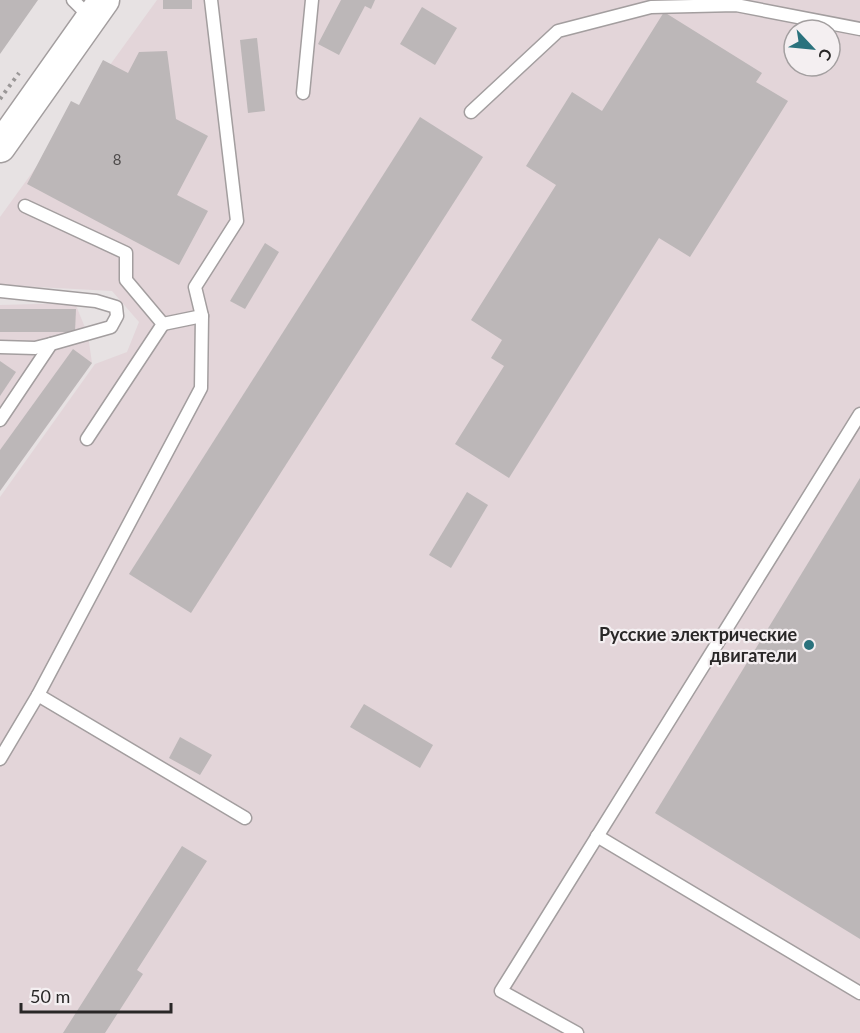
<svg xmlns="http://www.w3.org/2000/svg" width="860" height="1033" viewBox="0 0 860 1033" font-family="Lato,sans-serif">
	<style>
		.built { fill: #e3d5d9; fill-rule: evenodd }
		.building { fill: #bcb7b8 }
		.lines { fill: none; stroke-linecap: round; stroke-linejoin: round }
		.service-casing { stroke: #a39e9f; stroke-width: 15 }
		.tertiary-casing { stroke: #a39e9f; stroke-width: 33 }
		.path { stroke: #9a9797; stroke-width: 4; stroke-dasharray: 3 4.5; stroke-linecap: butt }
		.service { stroke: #fff; stroke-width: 12 }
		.tertiary { stroke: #fff; stroke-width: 30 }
		.poi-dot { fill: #2a727d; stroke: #f4eff1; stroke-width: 2 }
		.labels { text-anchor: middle; stroke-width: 4.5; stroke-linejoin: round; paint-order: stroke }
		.number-label { font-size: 15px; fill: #4e4b4b }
		.poi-label { font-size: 18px; font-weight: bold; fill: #292727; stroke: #f4eff1; text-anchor: end }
	</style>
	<rect width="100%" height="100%" fill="#e7e2e3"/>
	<g class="built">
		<path d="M157 0H860V1033H0V497L95 364 127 352 139 322 112 291 0 285V217ZM794 30H830V66H794Z"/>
		<polygon points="75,303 88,335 92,363 0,491 0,305"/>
	</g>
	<g class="building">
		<polygon points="0,0 38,0 0,54"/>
		<rect x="163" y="0" width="29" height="9"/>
		<polygon points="341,0 375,0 371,9 365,6 339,55 318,44"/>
		<polygon points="422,7 457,28 435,65 400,44"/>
		<polygon points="664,12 762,73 756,82 788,101 690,257 659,238 509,478 455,444 504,366 491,358 502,340 471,320 556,185 526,166 572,92 602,111"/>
		<polygon points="257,38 265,111 248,113 240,40"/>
		<polygon points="167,51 176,119 208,136 177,195 208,211 179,265 27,184 71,101 79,105 103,60 128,73 139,52"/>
		<polygon points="420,117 483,157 191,613 129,574"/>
		<polygon points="265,243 279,252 245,309 230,301"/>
		<polygon points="0,309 76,309 75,332 0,332"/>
		<polygon points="73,349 92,363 0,491 0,450"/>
		<polygon points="0,361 16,372 0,396"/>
		<polygon points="860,478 860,939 655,813"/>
		<polygon points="467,492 488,505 451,568 429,555"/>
		<polygon points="364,704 433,745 420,768 350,727"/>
		<polygon points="180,737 212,755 200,775 169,758"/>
		<polygon points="182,846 207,861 137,970 143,974 105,1033 63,1033"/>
	</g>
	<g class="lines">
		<g class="service-casing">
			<g id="service">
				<polyline points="73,0 91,18"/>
				<polyline points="303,93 312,0"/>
				<polyline points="471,112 558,31 651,7 736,5 860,29"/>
				<polyline points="25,206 126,253 126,280 163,324 87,439"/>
				<polyline points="0,291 96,301 116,307 117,316 111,327 51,344 0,420"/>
				<polyline points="163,324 202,316"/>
				<polyline points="0,347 35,348 51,344"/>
				<polyline points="38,695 245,818"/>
				<polyline points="0,759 38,695 201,388 202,316 195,287 237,221 211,0"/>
				<polyline points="597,836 860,993"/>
				<polyline points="577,1033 501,991 860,414"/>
			</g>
		</g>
		<g class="tertiary-casing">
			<polyline id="tertiary" points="0,147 104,0"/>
		</g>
		<polyline class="path" points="0,99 19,73"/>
		<use href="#service" class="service"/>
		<use href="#tertiary" class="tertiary"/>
	</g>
	<circle class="poi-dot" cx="809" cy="645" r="6"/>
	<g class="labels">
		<g class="number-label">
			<text x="117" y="165">8</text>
		</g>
		<g class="poi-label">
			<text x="797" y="641">Русские электрические<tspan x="797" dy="21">двигатели</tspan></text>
		</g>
	</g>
	<g transform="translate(812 48) rotate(116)"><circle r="28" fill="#f4eff1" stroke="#a39fa0" stroke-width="1.5"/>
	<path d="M0-4.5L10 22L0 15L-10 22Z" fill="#2a727d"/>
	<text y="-9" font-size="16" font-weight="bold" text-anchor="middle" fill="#292727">С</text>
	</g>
	<path d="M21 1003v9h150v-9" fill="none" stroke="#292727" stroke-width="3"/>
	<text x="30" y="1003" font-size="18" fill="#292727" stroke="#f4eff1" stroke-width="4.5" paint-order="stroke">50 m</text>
</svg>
